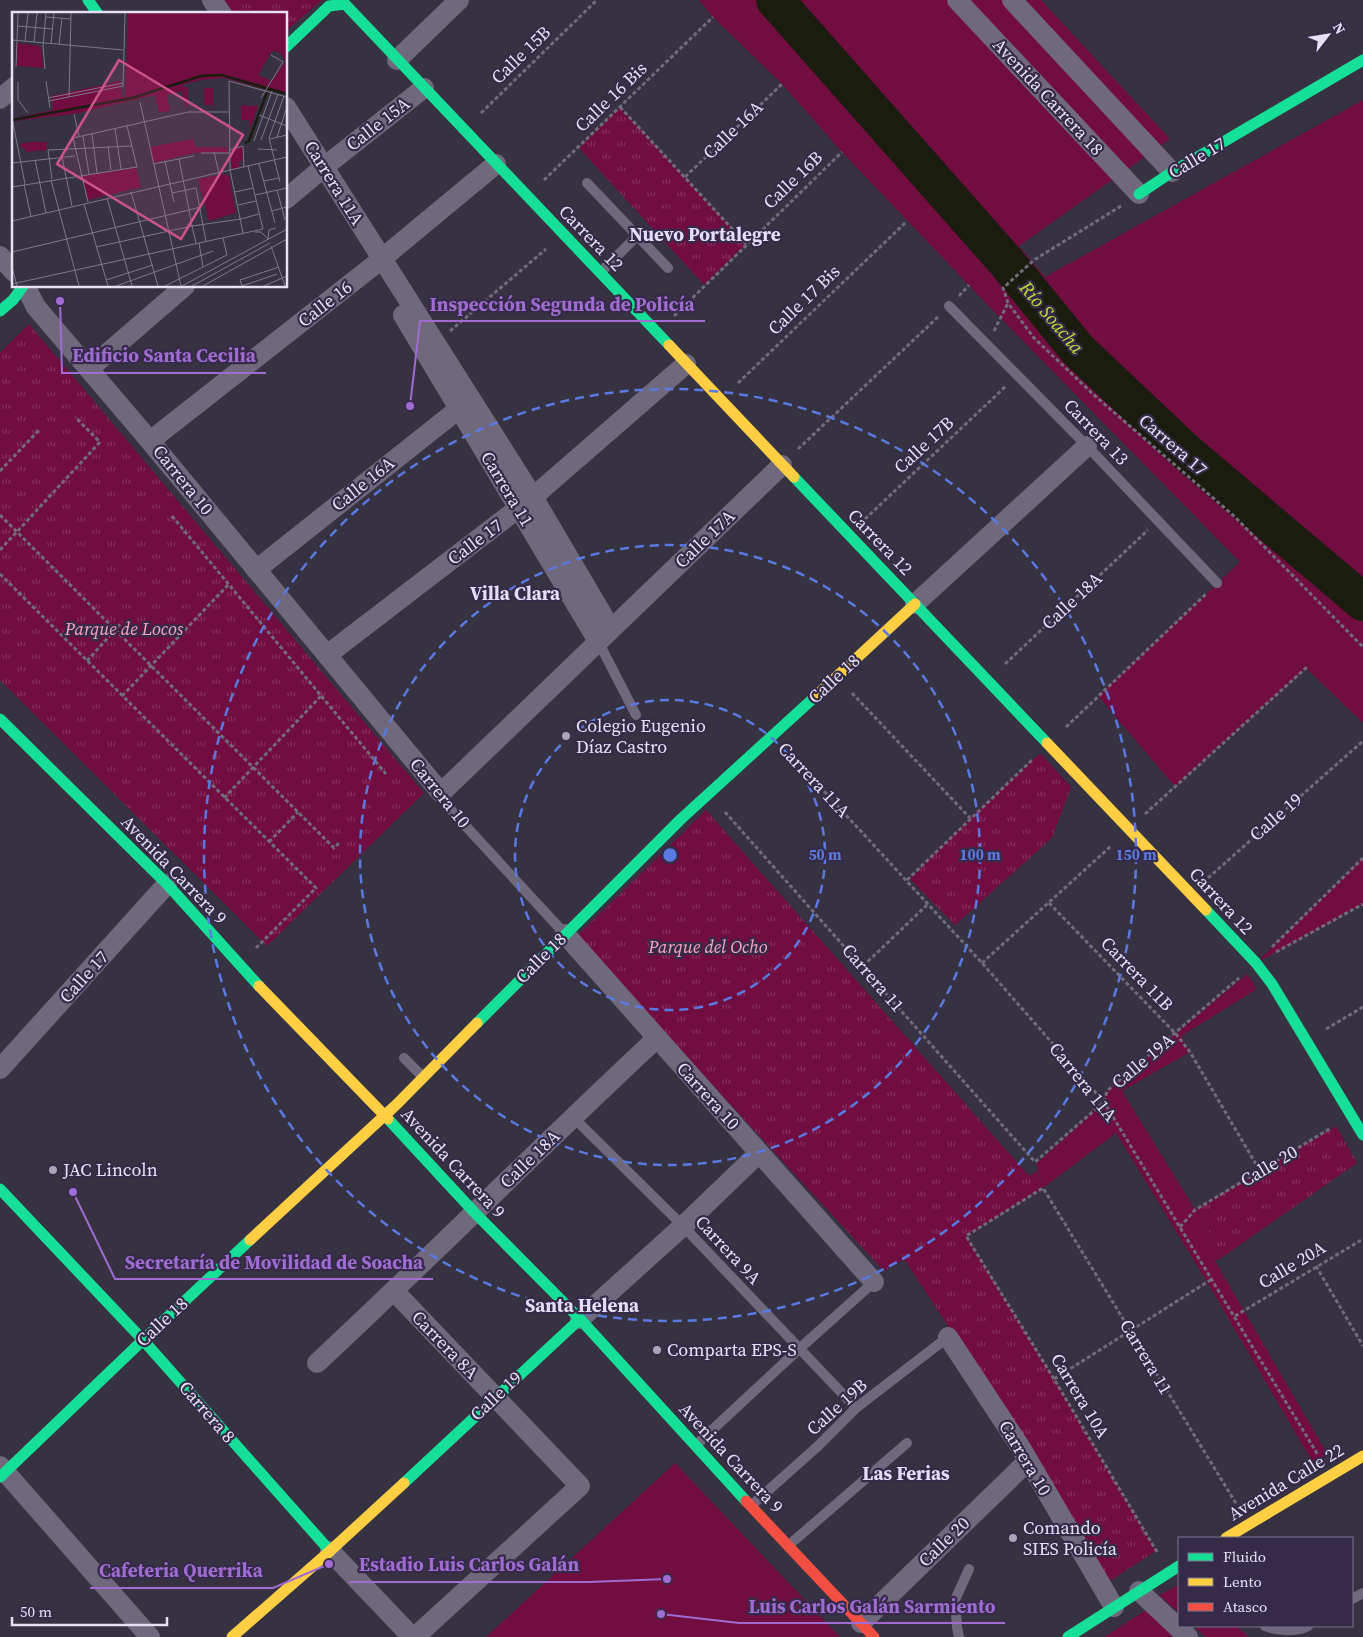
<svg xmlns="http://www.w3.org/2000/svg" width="1363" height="1637" viewBox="0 0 1363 1637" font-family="'Source Serif 4',serif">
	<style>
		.grass { fill: #710d41 }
		.park { fill: url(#park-tufts) }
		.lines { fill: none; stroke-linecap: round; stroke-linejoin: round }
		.river { stroke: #1a1c0e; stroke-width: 38 }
		.path { stroke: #716b7c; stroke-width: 3; stroke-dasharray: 4 2.5; stroke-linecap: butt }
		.lane { stroke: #70697e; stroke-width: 10 }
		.street { stroke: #70697e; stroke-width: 20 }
		.fast { stroke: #16e098; stroke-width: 11 }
		.slow { stroke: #ffcf43; stroke-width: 11 }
		.jam { stroke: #f24e42; stroke-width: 11 }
		.ring { fill: none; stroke: #597ae1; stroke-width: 2.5; stroke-dasharray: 9 6 }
		.poi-dot { fill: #a9a4b6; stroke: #352b49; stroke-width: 2 }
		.labels { text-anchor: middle; stroke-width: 4.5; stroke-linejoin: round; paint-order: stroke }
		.street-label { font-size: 18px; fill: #e6e1f5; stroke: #352b49 }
		.park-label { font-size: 18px; font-style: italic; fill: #fba4c0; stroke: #352b49 }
		.poi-label { font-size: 18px; fill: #e6e1f5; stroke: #352b49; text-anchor: start }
		.neighbourhood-label { font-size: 19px; font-weight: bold; fill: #e6ddfd; stroke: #352b49 }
		.water-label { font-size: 19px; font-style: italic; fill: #c1db36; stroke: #352b49 }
		.inset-river { fill: none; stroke: #1a1c0e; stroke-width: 2.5 }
		.inset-road { fill: none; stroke: #7d788a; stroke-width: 1 }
		.view { fill: #cd5489; fill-opacity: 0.15; stroke: #cd5489; stroke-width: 2.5 }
		.inset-edge { fill: none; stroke: #e6e1f5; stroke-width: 2.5 }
		.centre { fill: #597ae1; stroke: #352b49; stroke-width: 2.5 }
		.ring-label { font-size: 15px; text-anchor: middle; font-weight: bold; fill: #597ae1; stroke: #352b49; stroke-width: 4.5; stroke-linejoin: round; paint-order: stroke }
		.leader { fill: none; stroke: #a06bd2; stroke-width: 2 }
		.callout-dot { fill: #a06bd2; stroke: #352b49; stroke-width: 2 }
		.callout-label { font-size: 19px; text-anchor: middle; font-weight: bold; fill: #a06bd2; stroke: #352b49; stroke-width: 4.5; stroke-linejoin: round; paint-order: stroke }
	</style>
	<defs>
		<pattern id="park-tufts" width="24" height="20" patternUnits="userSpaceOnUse" patternTransform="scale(1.25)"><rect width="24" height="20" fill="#710d41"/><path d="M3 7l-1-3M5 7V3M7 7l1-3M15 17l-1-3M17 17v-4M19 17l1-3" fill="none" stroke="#85305d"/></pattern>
	</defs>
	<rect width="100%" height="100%" fill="#373242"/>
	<g class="grass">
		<polygon points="699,0 1041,0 1170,139 1019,246 1045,277 1363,100 1363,723 1306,668 1175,786 1171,782 1098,696 1240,562 980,297 842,152 782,84 713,17"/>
		<polygon points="1363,858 1363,904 1256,963"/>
		<polygon points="1247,974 1257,989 1181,1036 1190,1052 1122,1091 1224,1256 1215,1261 1328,1455 1313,1463 1207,1282 1116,1133 1043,1188 1036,1164 1104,1102 1107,1091"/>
		<polygon points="675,1463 840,1637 486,1637"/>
		<polygon points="1179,1585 1179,1613 1159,1595"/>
		<polygon points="1149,1608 1181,1637 1104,1637"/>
		<polygon points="1193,1626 1236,1626 1249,1637 1206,1637"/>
	</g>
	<g class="park">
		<polygon points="212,0 322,0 286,31 286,14 222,14"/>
		<polygon points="620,107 746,244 704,285 579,148"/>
		<polygon points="29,324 424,793 267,946 0,680 0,353"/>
		<polygon points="1040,753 1071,787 1052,838 955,925 910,879 970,818"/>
		<polygon points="706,810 1029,1176 1037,1171 1043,1188 966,1236 1054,1379 1156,1551 1108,1582 1035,1458 904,1259 884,1271 576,937"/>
		<polygon points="1336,1126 1357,1163 1224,1256 1195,1210"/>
	</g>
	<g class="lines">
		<polyline class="river" points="775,0 1008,264 1078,350 1186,452 1363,602"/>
		<g class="path">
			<polyline points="620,107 746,244"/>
			<polyline points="481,113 597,0"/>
			<polyline points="685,177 782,84"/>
			<polyline points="544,180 713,17"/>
			<polyline points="1121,206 1034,260 1003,288 1008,303 1034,338 1094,395 1234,516 1363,647"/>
			<polyline points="959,296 969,285"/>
			<polyline points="674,316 842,152"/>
			<polyline points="450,331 546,249"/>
			<polyline points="994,331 1008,303"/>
			<polyline points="738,383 907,221"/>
			<polyline points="798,449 939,316"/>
			<polyline points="0,471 39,430"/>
			<polyline points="0,515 334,848 339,843"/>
			<polyline points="172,516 386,774"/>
			<polyline points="865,519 1006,386"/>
			<polyline points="0,550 100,442 75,417"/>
			<polyline points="0,574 316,888 256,948"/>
			<polyline points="87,661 122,622"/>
			<polyline points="1005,664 1148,530"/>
			<polyline points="852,693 970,818"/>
			<polyline points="122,696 229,584"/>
			<polyline points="1066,727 1206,594"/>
			<polyline points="789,753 982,963 1104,1102 1318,1455"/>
			<polyline points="224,798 321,696"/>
			<polyline points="725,812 1035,1162 1104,1102 1107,1091 1239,978"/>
			<polyline points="1145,814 1307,667"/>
			<polyline points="269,842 298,812"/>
			<polyline points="1208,878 1363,741"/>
			<polyline points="907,880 1032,760"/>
			<polyline points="1049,903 1176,1034 1190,1052 1260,1171"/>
			<polyline points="1272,947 1363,858"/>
			<polyline points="1276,952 1363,904"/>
			<polyline points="982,963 1111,846"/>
			<polyline points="863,966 927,905"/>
			<polyline points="1326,1029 1363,1007"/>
			<polyline points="1180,1227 1195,1210 1331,1128"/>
			<polyline points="1316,1266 1363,1346"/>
			<polyline points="1235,1316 1363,1239"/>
			<polyline points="1054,1379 1212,1279"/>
			<polyline points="1157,1552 1054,1379 966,1236 1043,1188 1237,1505"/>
		</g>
		<g class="lane">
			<polyline points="587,183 668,268"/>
			<polyline points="601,272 637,236"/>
			<polyline points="949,306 1087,446 1217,583"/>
			<polyline points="598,641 636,715"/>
			<polyline points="441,793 450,809 565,934"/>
			<polyline points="404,1058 423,1077"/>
			<polyline points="573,1117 683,1226 856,1408"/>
			<polyline points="696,1445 799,1349 874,1282"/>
			<polyline points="752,1505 818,1446 856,1408 948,1337"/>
			<polyline points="789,1545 907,1443"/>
			<polyline points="1352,1599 1363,1593"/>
			<path d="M1265 1626C1276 1631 1297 1632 1308 1626"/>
			<polyline points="959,1637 957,1627 955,1600 969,1569"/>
		</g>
		<g class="street">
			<polyline points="212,0 222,14"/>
			<polyline points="957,0 1139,194"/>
			<polyline points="1012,0 1172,172"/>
			<polyline points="397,60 459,0"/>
			<polyline points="0,99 14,87"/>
			<polyline points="286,107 533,497 611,629"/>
			<polyline points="286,199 324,167 424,88"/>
			<polyline points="0,256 14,272"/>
			<polyline points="25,286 36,307 150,441 441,793 782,465"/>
			<polyline points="403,315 598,641"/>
			<polyline points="89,369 185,286"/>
			<polyline points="150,441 373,266 496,164"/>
			<polyline points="256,570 470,400"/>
			<polyline points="915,604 1087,446"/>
			<polyline points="327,655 533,497 686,364"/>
			<polyline points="565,934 874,1282"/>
			<polyline points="0,1069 167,884"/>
			<polyline points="394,1291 580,1486 415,1637"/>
			<polyline points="580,1319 683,1226 759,1153"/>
			<polyline points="948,1337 1021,1448 1114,1607"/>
			<path d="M317 1363C432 1256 542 1145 657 1038"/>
			<polyline points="0,1466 150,1637"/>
			<polyline points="330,1551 412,1637"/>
			<polyline points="1139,1591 1188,1637"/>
			<polyline points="861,1623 1028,1461"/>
		</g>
		<g class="fast">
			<polyline points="88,0 98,14"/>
			<polyline points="286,47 329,6 345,4 669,345"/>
			<polyline points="1139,194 1172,172 1363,60"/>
			<polyline points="0,311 13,300 23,286"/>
			<polyline points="794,477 1047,743"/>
			<polyline points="0,719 167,884 259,986"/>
			<polyline points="1206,910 1256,963 1272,984 1363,1135"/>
			<polyline points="477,1023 681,819 818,694"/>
			<polyline points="388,1119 474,1212 580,1319 746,1501"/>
			<polyline points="0,1189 143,1340 330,1551"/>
			<polyline points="0,1477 143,1340 250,1240"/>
			<polyline points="404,1483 580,1319"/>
			<polyline points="1068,1637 1179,1566"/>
		</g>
		<g class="slow">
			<polyline points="669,345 794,477"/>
			<polyline points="818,694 915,604"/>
			<polyline points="1047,743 1206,910"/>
			<polyline points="259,986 388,1119"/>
			<polyline points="250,1240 397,1104 477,1023"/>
			<polyline points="1226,1538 1363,1456"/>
			<polyline points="232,1637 330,1551 404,1483"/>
		</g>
		<polyline class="jam" points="746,1501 874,1637"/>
	</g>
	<g class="ring">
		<circle cx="670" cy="855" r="155"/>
		<circle cx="670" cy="855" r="310"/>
		<circle cx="670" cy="855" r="466"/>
	</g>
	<g class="poi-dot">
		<circle cx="566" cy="736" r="5"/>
		<circle cx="53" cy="1170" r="5"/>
		<circle cx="657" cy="1350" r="5"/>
		<circle cx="1013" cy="1538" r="5"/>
	</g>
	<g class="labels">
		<g class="street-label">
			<text transform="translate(521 55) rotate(-44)" y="6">Calle 15B</text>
			<text transform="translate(611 97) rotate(-44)" y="6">Calle 16 Bis</text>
			<text transform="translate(1048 97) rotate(47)" y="6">Avenida Carrera 18</text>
			<text transform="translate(378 124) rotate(-38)" y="6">Calle 15A</text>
			<text transform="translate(733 130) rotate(-44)" y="6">Calle 16A</text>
			<text transform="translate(1197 158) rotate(-31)" y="6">Calle 17</text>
			<text transform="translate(793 180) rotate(-44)" y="6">Calle 16B</text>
			<text transform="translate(334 183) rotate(58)" y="6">Carrera 11A</text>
			<text transform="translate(591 238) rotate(46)" y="6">Carrera 12</text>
			<text transform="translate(804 300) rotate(-44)" y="6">Calle 17 Bis</text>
			<text transform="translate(325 304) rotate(-38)" y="6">Calle 16</text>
			<text transform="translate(1096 432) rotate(46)" y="6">Carrera 13</text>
			<text transform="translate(924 445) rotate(-43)" y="6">Calle 17B</text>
			<text transform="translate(1173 445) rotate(41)" y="6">Carrera 17</text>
			<text transform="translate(183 480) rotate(51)" y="6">Carrera 10</text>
			<text transform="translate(363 484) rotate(-39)" y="6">Calle 16A</text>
			<text transform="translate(507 489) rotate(59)" y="6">Carrera 11</text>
			<text transform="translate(705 539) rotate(-44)" y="6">Calle 17A</text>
			<text transform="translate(475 542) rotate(-37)" y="6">Calle 17</text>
			<text transform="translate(880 542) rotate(46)" y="6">Carrera 12</text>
			<text transform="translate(1072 601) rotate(-43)" y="6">Calle 18A</text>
			<text transform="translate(834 679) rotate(-43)" y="6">Calle 18</text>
			<text transform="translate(814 780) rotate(47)" y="6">Carrera 11A</text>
			<text transform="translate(440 793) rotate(51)" y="6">Carrera 10</text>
			<text transform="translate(1276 817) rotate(-41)" y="6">Calle 19</text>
			<text transform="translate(174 870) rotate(46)" y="6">Avenida Carrera 9</text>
			<text transform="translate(1221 901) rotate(47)" y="6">Carrera 12</text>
			<text transform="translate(541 958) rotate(-45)" y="6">Calle 18</text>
			<text transform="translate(1137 974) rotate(46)" y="6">Carrera 11B</text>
			<text transform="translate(84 977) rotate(-48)" y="6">Calle 17</text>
			<text transform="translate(873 978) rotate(49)" y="6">Carrera 11</text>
			<text transform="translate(1143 1061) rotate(-40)" y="6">Calle 19A</text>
			<text transform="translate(1083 1082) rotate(51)" y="6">Carrera 11A</text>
			<text transform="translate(708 1096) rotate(48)" y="6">Carrera 10</text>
			<text transform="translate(530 1159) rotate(-44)" y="6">Calle 18A</text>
			<text transform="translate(453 1163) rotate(47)" y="6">Avenida Carrera 9</text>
			<text transform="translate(1269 1166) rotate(-31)" y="6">Calle 20</text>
			<text transform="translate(728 1250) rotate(47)" y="6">Carrera 9A</text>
			<text transform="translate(1292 1265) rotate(-31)" y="6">Calle 20A</text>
			<text transform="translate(162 1322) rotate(-43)" y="6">Calle 18</text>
			<text transform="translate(445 1345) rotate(46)" y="6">Carrera 8A</text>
			<text transform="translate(1146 1357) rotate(59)" y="6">Carrera 11</text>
			<text transform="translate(496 1396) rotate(-43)" y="6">Calle 19</text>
			<text transform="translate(1080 1396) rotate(59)" y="6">Carrera 10A</text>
			<text transform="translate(837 1407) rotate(-42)" y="6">Calle 19B</text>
			<text transform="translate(207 1412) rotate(49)" y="6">Carrera 8</text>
			<text transform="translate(731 1458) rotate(47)" y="6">Avenida Carrera 9</text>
			<text transform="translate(1025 1458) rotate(59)" y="6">Carrera 10</text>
			<text transform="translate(1286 1482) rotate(-31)" y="6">Avenida Calle 22</text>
			<text transform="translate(944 1542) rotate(-44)" y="6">Calle 20</text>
		</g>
		<g class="park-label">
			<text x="124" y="635">Parque de Locos</text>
			<text x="708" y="953">Parque del Ocho</text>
		</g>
		<g class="poi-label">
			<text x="576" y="732">Colegio Eugenio<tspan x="576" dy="21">Díaz Castro</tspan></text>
			<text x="63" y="1176">JAC Lincoln</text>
			<text x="667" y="1356">Comparta EPS-S</text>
			<text x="1023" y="1534">Comando<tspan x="1023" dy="21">SIES Policía</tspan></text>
		</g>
		<g class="neighbourhood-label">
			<text x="705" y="241">Nuevo Portalegre</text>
			<text x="515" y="600">Villa Clara</text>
			<text x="582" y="1312">Santa Helena</text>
			<text x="906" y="1480">Las Ferias</text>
		</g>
		<g class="water-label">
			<text transform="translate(1052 317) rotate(50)" y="7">Río Soacha</text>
		</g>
	</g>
	<g transform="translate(12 12)">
		<rect width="275" height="275" fill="#373242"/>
		<path d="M116 1H275V83L212 66 189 68 169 73 176 76 175 100 170 79 155 83 158 99 147 100 143 83 62 102 3 109V106L41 98 39 84 108 69 110 85H113ZM260 39 267 40 274 49 256 74 258 68 246 63ZM231 134V149H227L228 155 220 157 219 138ZM213 162 217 164 224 201 197 209 186 167Z" fill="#710d41" fill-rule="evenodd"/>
		<path d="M5 31 29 34 31 56 5 54ZM192 76H201V99L200 93H192ZM229 93 246 94 238 118 237 108H229ZM181 127 183 135H215V140L182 141 142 151 138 135ZM18 130H35L34 138 14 140 13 136H9L8 132ZM124 156 129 175 76 188 70 164Z" fill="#710d41"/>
		<path class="inset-river" d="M0 108 120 86 189 64 210 63 275 82M233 131 237 129 255 80"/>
		<path class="inset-road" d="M34 5 59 7M5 14 41 17M0 28 111 38M13 29 16 1M22 30 25 1M39 32 42 1M47 33 50 6M4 55 6 1M33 57 31 34 34 1M34 69 38 96M6 70V88L16 101M57 85 59 1M275 85 217 69 218 158 275 145M36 86 111 71M249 86 271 50 259 43M37 89 111 74 113 1M128 90 169 274M62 102 67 124M247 103 275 114M0 106 13 172M275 115V132M103 116 109 157M80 122 85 161M71 124 77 162M265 125 275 95M258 127 275 123M249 128 266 82M242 129 260 79M96 134 99 158M246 137 265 138M217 138 231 134 232 155M202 140 207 161M189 141H217M50 145 60 194M167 147 177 198 188 195M23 148 34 201M153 149 162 190M0 151 63 144M141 152 182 144M247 152 263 211M236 154 251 217M40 167 36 138 120 134M39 168 67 274M252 169 267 166M268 170 257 126 272 84M12 172 19 205M0 175 125 155 115 114M265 178 273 208M119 180 146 274M223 180 241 176M160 181 184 176 194 229M243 183 275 176M95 186 120 274M76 190 61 126 176 100H217M72 192 96 274M226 193 244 189M259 199 275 195M229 207 247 202M0 209 218 158 231 221M243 220H249L256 227M256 227 257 218 264 216M187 231 191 255M259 234 273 274M84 235 180 214 184 231M0 240 177 198 180 214 229 207M0 255 5 274M94 268 141 253M0 272 251 217M104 274 201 239M153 274 215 243 211 226M170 274 275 217M180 274 258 231M191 274 275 227M230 274 228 268 267 255M230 274 265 262M252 274 275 264"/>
		<path class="view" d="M107 48 231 123 169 227 45 152Z"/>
		<rect width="275" height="275" class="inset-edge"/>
	</g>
	<circle cx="670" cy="855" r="8" class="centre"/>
	<g class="ring-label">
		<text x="825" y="860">50 m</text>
		<text x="980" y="860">100 m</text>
		<text x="1136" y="860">150 m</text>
	</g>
	<path class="leader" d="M410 406L420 321H705M60 301L62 373H266M73 1192L115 1279H433M667 1579L589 1582H349M329 1564L273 1588H90M661 1614L739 1623H1005"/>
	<g class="callout-dot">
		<circle cx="410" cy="406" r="5"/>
		<circle cx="60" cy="301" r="5"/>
		<circle cx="73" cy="1192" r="5"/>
		<circle cx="667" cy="1579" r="5"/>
		<circle cx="329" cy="1564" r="5"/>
		<circle cx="661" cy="1614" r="5"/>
	</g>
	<g class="callout-label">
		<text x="562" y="311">Inspección Segunda de Policía</text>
		<text x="164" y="362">Edificio Santa Cecilia</text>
		<text x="274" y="1269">Secretaría de Movilidad de Soacha</text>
		<text x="469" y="1571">Estadio Luis Carlos Galán</text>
		<text x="181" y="1577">Cafeteria Querrika</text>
		<text x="872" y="1613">Luis Carlos Galán Sarmiento</text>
	</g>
	<rect x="1178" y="1537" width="175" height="90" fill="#352b49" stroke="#7c748e"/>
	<rect x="1188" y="1553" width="25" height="8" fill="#16e098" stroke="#7c748e"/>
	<text x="1223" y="1562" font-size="15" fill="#e6e1f5">Fluido</text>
	<rect x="1188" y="1578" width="25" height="8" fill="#ffcf43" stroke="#7c748e"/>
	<text x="1223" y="1587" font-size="15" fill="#e6e1f5">Lento</text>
	<rect x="1188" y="1603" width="25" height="8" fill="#f24e42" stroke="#7c748e"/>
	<text x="1223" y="1612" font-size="15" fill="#e6e1f5">Atasco</text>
	<g transform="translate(1328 35) rotate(59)" stroke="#352b49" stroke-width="4" paint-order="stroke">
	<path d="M0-4L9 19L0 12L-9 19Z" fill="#e6e1f5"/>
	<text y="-8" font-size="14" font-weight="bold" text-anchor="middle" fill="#e6e1f5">N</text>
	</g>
	<path d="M12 1617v8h155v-8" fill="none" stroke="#e6e1f5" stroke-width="2.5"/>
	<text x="20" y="1617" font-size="15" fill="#e6e1f5" stroke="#352b49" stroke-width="4" paint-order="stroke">50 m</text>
</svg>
